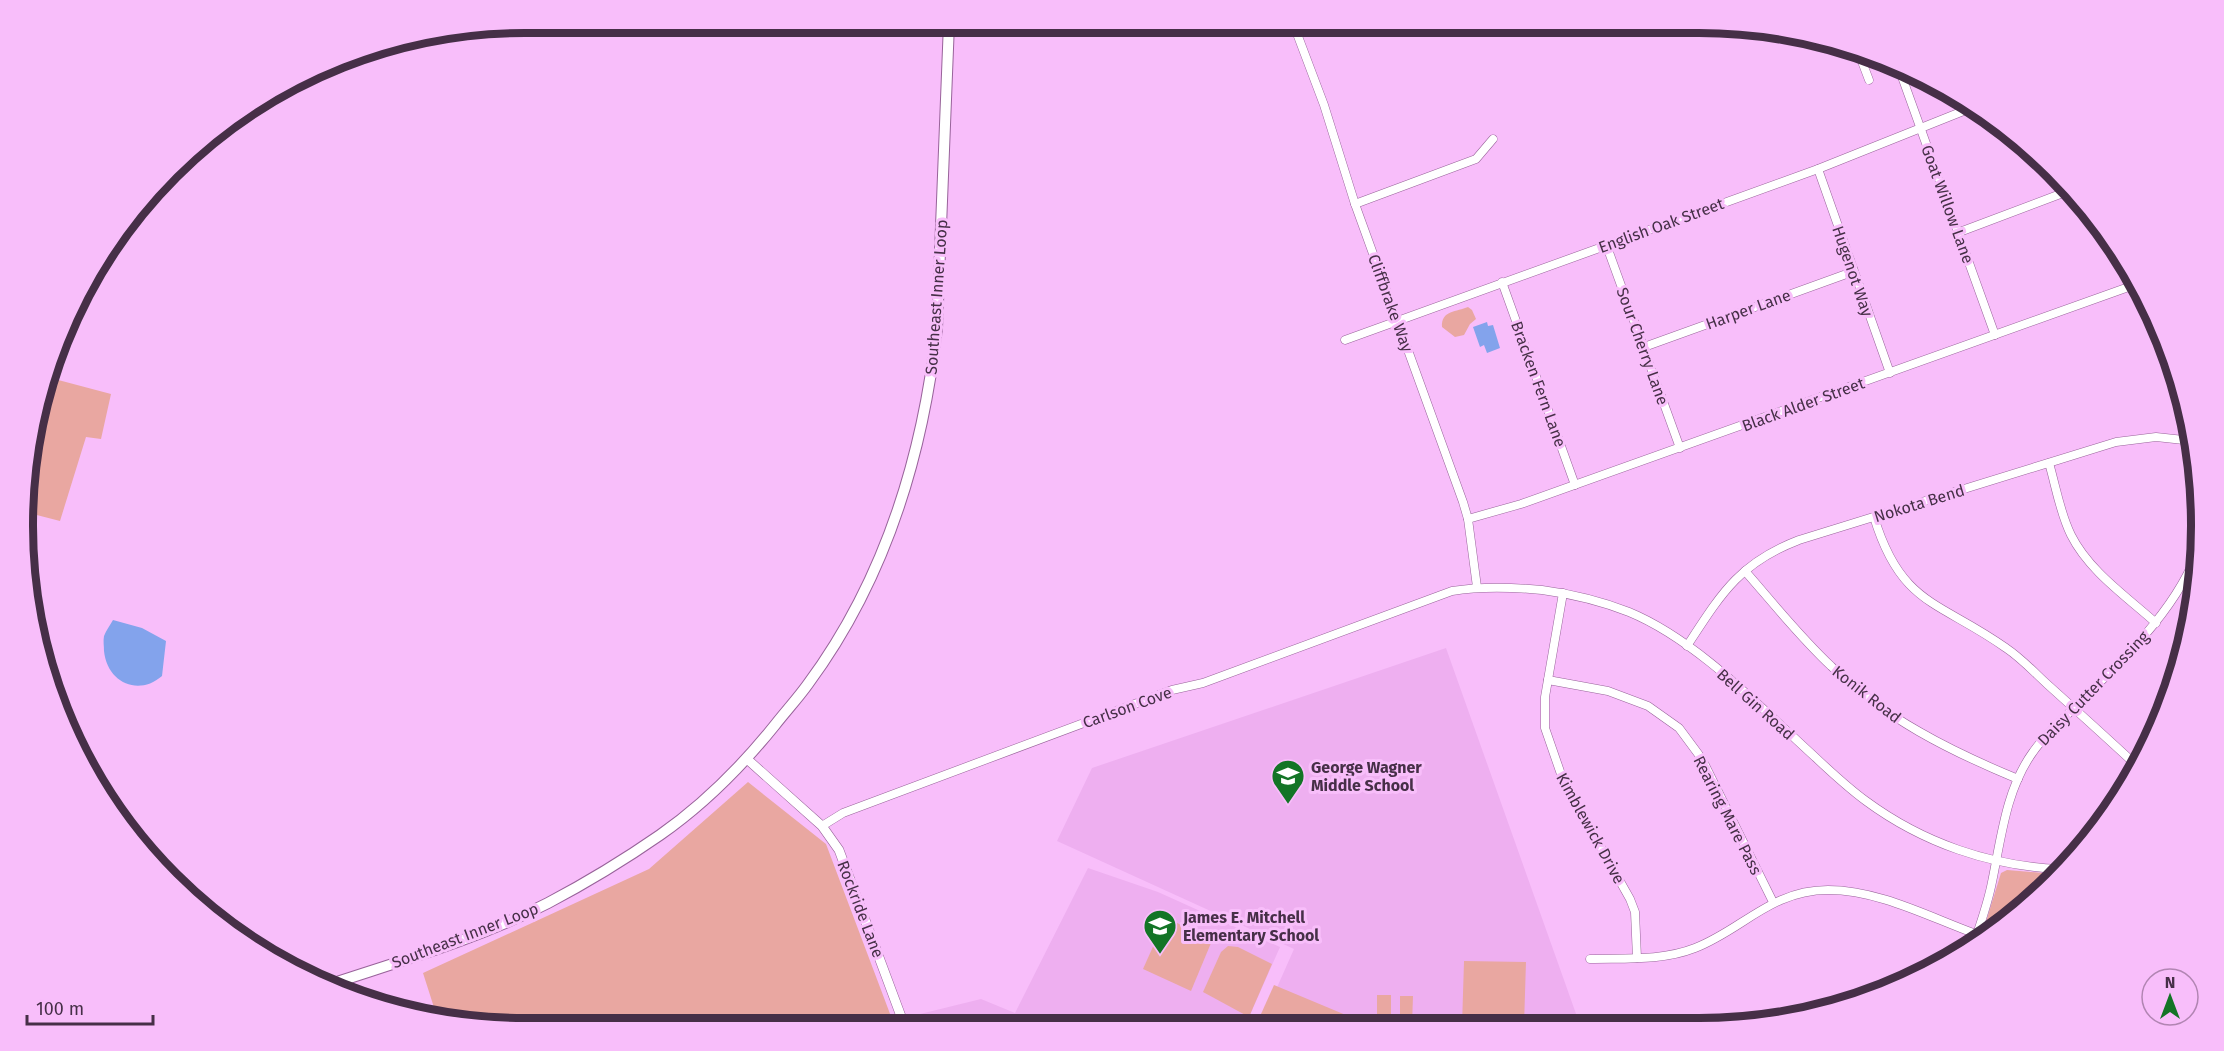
<svg xmlns="http://www.w3.org/2000/svg" width="2224" height="1051" viewBox="0 0 2224 1051" font-family="'Fira Sans',sans-serif">
	<style>
		.built { fill: #eeaff0 }
		.green { fill: #e9a7a1 }
		.water { fill: #83a3ec }
		.lines { fill: none; stroke-linecap: round; stroke-linejoin: round }
		.minor-casing { stroke: #98639a; stroke-width: 9 }
		.tertiary-casing { stroke: #98639a; stroke-width: 10 }
		.secondary-casing { stroke: #98639a; stroke-width: 12 }
		.minor { stroke: #fff; stroke-width: 8 }
		.tertiary { stroke: #fff; stroke-width: 9 }
		.secondary { stroke: #fff; stroke-width: 10 }
		.labels { text-anchor: middle; stroke-width: 6; stroke-linejoin: round; paint-order: stroke }
		.street-label { font-size: 16px; fill: #462f47; stroke: #f8befa }
		.poi-label { font-size: 16px; font-weight: bold; fill: #462f47; stroke: #f8befa; text-anchor: start }
		.rim { fill: none; stroke: #462f47; stroke-width: 8 }
	</style>
	<rect width="100%" height="100%" fill="#f8befa"/>
	<g class="built">
		<polygon points="1446,648 1580,1025 1260,1026 1294,949 1057,841 1092,768"/>
		<polygon points="1088,868 1158,892 1280,947 1245,1026 916,1027 912,1016 981,999 1015,1013"/>
	</g>
	<g class="green">
		<path d="M1468 307 1472 310 1476 319 1470 324 1464 335 1455 337 1442 327C1441 310 1457 312 1468 307Z"/>
		<polygon points="47,377 111,394 101,439 86,437 60,521 29,513 32,427"/>
		<polygon points="748,782 826,844 895,1027 525,1028 438,1020 423,973 649,869"/>
		<polygon points="2007,870 2055,874 2004,925 1981,938 2001,873"/>
		<polygon points="1170,920 1207,936 1211,943 1191,991 1143,969 1164,922"/>
		<polygon points="1228,946 1238,947 1272,964 1249,1017 1203,992 1221,952"/>
		<polygon points="1464,961 1526,962 1524,1025 1462,1025"/>
		<polygon points="1274,985 1353,1018 1350,1026 1288,1026 1261,1014"/>
		<rect x="1377" y="995" width="14" height="30"/>
		<polygon points="1400,996 1413,996 1412,1025 1400,1025"/>
	</g>
	<g class="water">
		<polygon points="1487,322 1488,326 1493,325 1500,348 1487,353 1484,345 1480,347 1473,327"/>
		<path d="M113 620 142 628 166 641 162 676C138 697 107 682 104 651 104 646 103 641 104 636 106 631 110 625 113 620Z"/>
	</g>
	<g class="lines">
		<g class="minor-casing">
			<g id="minor">
				<polyline points="973,23 1069,26 1078,23"/>
				<polyline points="1293,23 1324,105 1355,204 1463,502 1468,519 1477,587"/>
				<polyline points="1858,51 1869,80"/>
				<polyline points="1901,74 1995,335"/>
				<polyline points="1818,169 1890,373"/>
				<polyline points="1355,204 1476,159 1493,139"/>
				<polyline points="1957,233 2071,190"/>
				<polyline points="1606,244 1680,448"/>
				<polyline points="1502,282 1575,485"/>
				<polyline points="1345,340 1818,169 1976,106"/>
				<polyline points="1644,347 1852,272"/>
				<path d="M2049 463C2056 487 2060 513 2071 535 2089 571 2126 596 2156 623"/>
				<path d="M1874 517C1901 606 1940 601 2006 648 2021 658 2034 672 2047 684 2077 711 2107 738 2136 765"/>
				<polyline points="1468,519 1521,504 2137,284"/>
				<path d="M1745 571C1773 603 1800 637 1831 666 1884 718 1950 751 2018 779"/>
				<polyline points="1563,593 1545,697 1545,728 1563,780 1630,899 1635,912 1637,958"/>
				<path d="M1687 646C1721 594 1739 563 1799 540L2116 442 2156 437 2193 441"/>
				<polyline points="1548,680 1608,691 1648,706 1679,728 1702,759 1773,902"/>
				<path d="M822 826 843 813 1172 690 1203 683 1452 591C1482 586 1511 587 1542 590 1572 594 1601 601 1629 612 1697 640 1761 708 1815 757 1831 772 1848 788 1866 801 1923 843 1990 866 2060 869"/>
				<path d="M1974 943C1981 922 1988 903 1992 882 2001 839 2006 789 2033 752 2044 736 2059 723 2073 709 2121 661 2178 610 2200 545"/>
				<path d="M1590 959C1625 958 1662 961 1695 948 1742 930 1771 890 1828 890 1879 890 1929 917 1976 934"/>
			</g>
		</g>
		<g class="tertiary-casing">
			<polyline id="tertiary" points="747,759 822,826 839,850 905,1027"/>
		</g>
		<g class="secondary-casing">
			<path id="secondary" d="M325 986C400 961 478 939 548 903 586 883 624 860 660 835 703 805 742 766 775 725 786 711 798 698 808 684 885 580 923 454 937 328L949 23"/>
		</g>
		<use href="#minor" class="minor"/>
		<use href="#tertiary" class="tertiary"/>
		<use href="#secondary" class="secondary"/>
	</g>
	<defs>
		<g id="school-pin" transform="scale(1.725)"><path d="M0 17L-7.5 6A9.5 9.5 0 1 1 7.5 6Z" fill="#137526" stroke="#f8befa"/><path d="M0-5L7-2L0 1L-7-2ZM-4 1L0 2.5L4 1V4Q0 6-4 4Z" fill="#fff"/></g>
	</defs>
	<g fill-rule="evenodd">
		<use href="#school-pin" x="1288" y="776"/>
		<use href="#school-pin" x="1160" y="926"/>
	</g>
	<g class="labels">
		<g class="street-label">
			<text transform="translate(1948 204) rotate(70)" y="6">Goat Willow Lane</text>
			<text transform="translate(1661 225) rotate(-20)" y="6">English Oak Street</text>
			<text transform="translate(1853 271) rotate(71)" y="6">Hugenot Way</text>
			<text transform="translate(936 297) rotate(-86)" y="6">Southeast Inner Loop</text>
			<text transform="translate(1391 303) rotate(70)" y="6">Cliffbrake Way</text>
			<text transform="translate(1748 309) rotate(-20)" y="6">Harper Lane</text>
			<text transform="translate(1643 346) rotate(70)" y="6">Sour Cherry Lane</text>
			<text transform="translate(1539 384) rotate(70)" y="6">Bracken Fern Lane</text>
			<text transform="translate(1803 404) rotate(-20)" y="6">Black Alder Street</text>
			<text transform="translate(1919 503) rotate(-17)" y="6">Nokota Bend</text>
			<text transform="translate(2093 688) rotate(-46)" y="6">Daisy Cutter Crossing</text>
			<text transform="translate(1867 694) rotate(38)" y="6">Konik Road</text>
			<text transform="translate(1756 704) rotate(42)" y="6">Bell Gin Road</text>
			<text transform="translate(1127 707) rotate(-20)" y="6">Carlson Cove</text>
			<text transform="translate(1728 815) rotate(63)" y="6">Rearing Mare Pass</text>
			<text transform="translate(1591 828) rotate(61)" y="6">Kimblewick Drive</text>
			<text transform="translate(861 909) rotate(69)" y="6">Rockride Lane</text>
			<text transform="translate(465 935) rotate(-21)" y="6">Southeast Inner Loop</text>
		</g>
		<g class="poi-label">
			<text x="1311" y="773">George Wagner<tspan x="1311" dy="18">Middle School</tspan></text>
			<text x="1183" y="923">James E. Mitchell<tspan x="1183" dy="18">Elementary School</tspan></text>
		</g>
	</g>
	<path d="M0 0H2224V1051H0ZM525 33H1699A492 492 0 0 1 2191 525V526A492 492 0 0 1 1699 1018H525A492 492 0 0 1 33 526V525A492 492 0 0 1 525 33Z" fill="#f8befa" fill-rule="evenodd"/>
	<path class="rim" d="M525 33H1699A492 492 0 0 1 2191 525V526A492 492 0 0 1 1699 1018H525A492 492 0 0 1 33 526V525A492 492 0 0 1 525 33Z"/>
	<g transform="translate(2170 997)"><circle r="28" fill="#f8befa" stroke="#b185b2" stroke-width="1.5"/>
	<path d="M0-4.5L10 22L0 15L-10 22Z" fill="#137526"/>
	<text y="-9" font-size="16" font-weight="bold" text-anchor="middle" fill="#462f47">N</text>
	</g>
	<path d="M27 1015v9h126v-9" fill="none" stroke="#462f47" stroke-width="3"/>
	<text x="36" y="1015" font-size="18" fill="#462f47" stroke="#f8befa" stroke-width="4.5" paint-order="stroke">100 m</text>
</svg>
